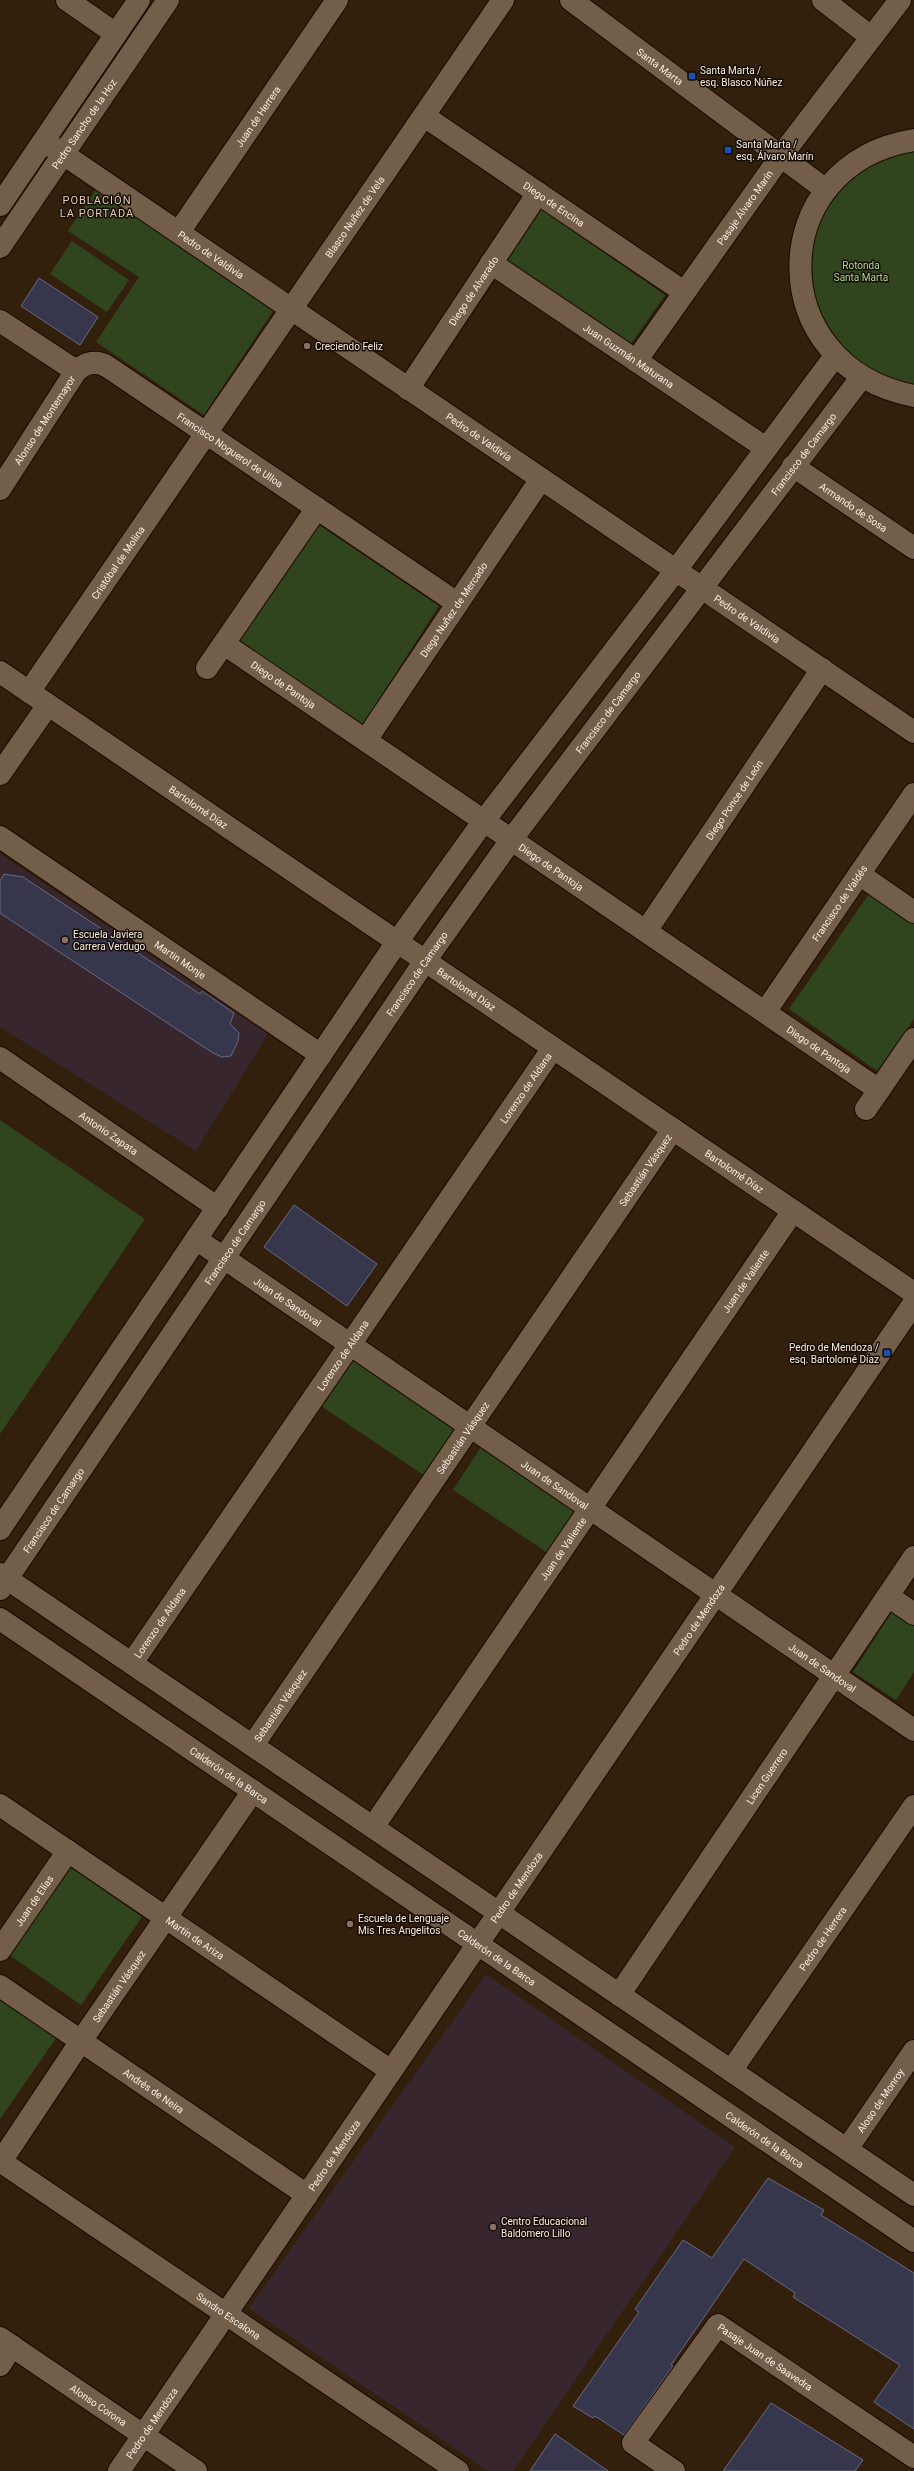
<svg xmlns="http://www.w3.org/2000/svg" width="914" height="2471" viewBox="0 0 914 2471" font-family="Roboto,sans-serif">
	<style>
		.education { fill: #37262e }
		.green { fill: #30441d }
		.building { fill: #36364d; stroke: #696983 }
		.lines { fill: none; stroke-linecap: round; stroke-linejoin: round }
		.minor-casing { stroke: #190900; stroke-width: 24 }
		.minor { stroke: #735e4a; stroke-width: 22 }
		.transit-dot { fill: #1a4fb4; stroke: #140c05; stroke-width: 1.5 }
		.education-dot { fill: #8d6e63; stroke: #140c05; stroke-width: 1.5 }
		.labels { text-anchor: middle; stroke-width: 3; stroke-linejoin: round; paint-order: stroke }
		.street-label { font-size: 10px; fill: #f9ede1; stroke: #140c05 }
		.poi-label { font-size: 10px; fill: #f9ede1; stroke: #140c05; text-anchor: start }
		.park-label { font-size: 10px; fill: #b0d98c; stroke: #140c05 }
		.neighbourhood-label { font-size: 11px; letter-spacing: 1px; fill: #e5ccb6; stroke: #140c05 }
	</style>
	<rect width="100%" height="100%" fill="#32200d"/>
	<g class="education">
		<polygon points="0,854 268,1034 196,1151 0,1027"/>
		<polygon points="486,1974 735,2147 513,2471 488,2471 249,2308"/>
	</g>
	<g class="green">
		<polygon points="914,148 914,386 884,379 847,357 813,302 811,238 842,182 898,150"/>
		<polygon points="96,189 275,308 204,415 96,342 139,277 68,231"/>
		<polygon points="541,209 665,295 630,345 505,259"/>
		<polygon points="72,241 129,280 107,312 50,274"/>
		<polygon points="316,523 439,606 363,724 237,640"/>
		<polygon points="871,891 914,921 914,1019 877,1071 789,1009"/>
		<polygon points="0,1120 145,1219 0,1434"/>
		<polygon points="353,1358 458,1429 425,1476 321,1406"/>
		<polygon points="485,1441 580,1504 548,1553 453,1490"/>
		<polygon points="892,1612 914,1626 914,1672 896,1700 853,1672"/>
		<polygon points="69,1866 142,1917 81,2005 8,1954"/>
		<polygon points="0,1993 59,2034 0,2119"/>
	</g>
	<g class="building">
		<polygon points="39,278 98,317 80,345 21,306"/>
		<polygon points="4,874 23,877 200,994 202,991 234,1013 230,1024 239,1033 238,1041 231,1056 222,1057 213,1053 0,913 0,881"/>
		<polygon points="294,1205 377,1264 347,1306 264,1247"/>
		<polygon points="768,2178 824,2210 821,2215 914,2273 914,2429 874,2402 900,2365 793,2297 795,2293 744,2259 671,2365 673,2366 624,2435 595,2416 593,2418 573,2406 639,2312 635,2309 683,2240 712,2258"/>
		<polygon points="771,2403 863,2460 855,2471 723,2471"/>
		<polygon points="555,2434 608,2471 530,2471"/>
	</g>
	<g class="lines">
		<g class="minor-casing">
			<g id="minor">
				<polyline points="67,0 116,34"/>
				<path id="s1" d="M571 0 826 190"/>
				<polyline points="823,0 871,37"/>
				<path id="s2" d="M424 116 684 292"/>
				<path d="M914 140C764 164 761 366 914 396"/>
				<path id="s3" d="M44 141 914 732"/>
				<polyline points="0,205 139,0"/>
				<path id="s4" d="M179 232 337 0"/>
				<path id="s5" d="M0 247 168 0"/>
				<path id="s6" d="M491 263 766 448"/>
				<polyline points="0,321 76,371"/>
				<path id="s7" d="M636 361 781 156 900 0"/>
				<path id="s8" d="M408 389 538 193"/>
				<path id="s9" d="M793 466 914 548"/>
				<path id="s10" d="M0 489 76 371C86 362 97 360 108 367L457 603"/>
				<path id="s11" d="M224 644 879 1090"/>
				<polyline points="207,668 317,508"/>
				<path id="s12" d="M0 672 914 1293"/>
				<path id="s13" d="M29 692 503 0"/>
				<path id="s14" d="M366 740 541 479"/>
				<polyline points="0,774 48,705"/>
				<path id="s15" d="M0 837 321 1055"/>
				<polyline points="859,874 914,912"/>
				<path id="s16" d="M646 931 822 669"/>
				<path id="s17" d="M765 1012 914 794"/>
				<path id="s18" d="M0 1058 218 1208"/>
				<polyline points="866,1109 914,1039"/>
				<path id="s19" d="M196 1239 914 1730"/>
				<polyline points="0,1529 397,942 483,822 676,570 835,356"/>
				<polyline points="0,1574 914,2195"/>
				<path id="s20" d="M0 1589 425 961 511 840 861 378"/>
				<polyline points="888,1596 914,1614"/>
				<path id="s21" d="M0 1619 914 2241"/>
				<path id="s22" d="M132 1663 553 1048"/>
				<path id="s23" d="M253 1745 673 1129"/>
				<path id="s24" d="M0 1805 391 2071"/>
				<path id="s25" d="M373 1827 793 1211"/>
				<path id="s26" d="M0 1950 68 1851"/>
				<path id="s27" d="M0 1986 307 2195"/>
				<path id="s28" d="M619 1995 914 1557"/>
				<path id="s29" d="M731 2071 914 1806"/>
				<path id="s30" d="M847 2149 914 2051"/>
				<path id="s31" d="M0 2161 458 2471"/>
				<path id="s32" d="M0 2163 81 2041 253 1791"/>
				<path id="s33" d="M0 2338 196 2471"/>
				<polyline points="0,2365 12,2346"/>
				<path id="s34" d="M119 2471 914 1303"/>
				<path id="s35" d="M674 2471 633 2443 718 2325 914 2457"/>
			</g>
		</g>
		<use href="#minor" class="minor"/>
	</g>
	<g class="transit-dot">
		<rect x="688" y="72" width="8" height="8" rx="2"/>
		<rect x="724" y="146" width="8" height="8" rx="2"/>
		<rect x="883" y="1349" width="8" height="8" rx="2"/>
	</g>
	<g class="education-dot">
		<circle cx="307" cy="346" r="4"/>
		<circle cx="65" cy="940" r="4"/>
		<circle cx="350" cy="1924" r="4"/>
		<circle cx="493" cy="2227" r="4"/>
	</g>
	<g class="labels">
		<g class="street-label">
			<text dy="4" stroke="none"><textPath href="#s1" startOffset="111">Santa Marta</textPath></text>
			<text dy="4" stroke="none"><textPath href="#s4" startOffset="140">Juan de Herrera</textPath></text>
			<text dy="4" stroke="none"><textPath href="#s5" startOffset="149">Pedro Sancho de la Hoz</textPath></text>
			<text dy="4" stroke="none"><textPath href="#s2" startOffset="157">Diego de Encina</textPath></text>
			<text dy="4" stroke="none"><textPath href="#s7" startOffset="188">Pasaje Álvaro Marín</textPath></text>
			<text dy="4" stroke="none"><textPath href="#s13" startOffset="576">Blasco Nuñez de Vela</textPath></text>
			<text dy="4" stroke="none"><textPath href="#s3" startOffset="202">Pedro de Valdivia</textPath></text>
			<text dy="4" stroke="none"><textPath href="#s8" startOffset="118">Diego de Alvarado</textPath></text>
			<text dy="4" stroke="none"><textPath href="#s6" startOffset="166">Juan Guzmán Maturana</textPath></text>
			<text dy="4" stroke="none"><textPath href="#s10" startOffset="82">Alonso de Montemayor</textPath></text>
			<text dy="4" stroke="none"><textPath href="#s3" startOffset="526">Pedro de Valdivia</textPath></text>
			<text dy="4" stroke="none"><textPath href="#s10" startOffset="323">Francisco Noguerol de Ulloa</textPath></text>
			<text dy="4" stroke="none"><textPath href="#s20" startOffset="1391">Francisco de Camargo</textPath></text>
			<text dy="4" stroke="none"><textPath href="#s9" startOffset="73">Armando de Sosa</textPath></text>
			<text dy="4" stroke="none"><textPath href="#s13" startOffset="157">Cristóbal de Molina</textPath></text>
			<text dy="4" stroke="none"><textPath href="#s14" startOffset="157">Diego Nuñez de Mercado</textPath></text>
			<text dy="4" stroke="none"><textPath href="#s3" startOffset="850">Pedro de Valdivia</textPath></text>
			<text dy="4" stroke="none"><textPath href="#s11" startOffset="72">Diego de Pantoja</textPath></text>
			<text dy="4" stroke="none"><textPath href="#s20" startOffset="1067">Francisco de Camargo</textPath></text>
			<text dy="4" stroke="none"><textPath href="#s16" startOffset="158">Diego Ponce de León</textPath></text>
			<text dy="4" stroke="none"><textPath href="#s12" startOffset="240">Bartolomé Díaz</textPath></text>
			<text dy="4" stroke="none"><textPath href="#s11" startOffset="396">Diego de Pantoja</textPath></text>
			<text dy="4" stroke="none"><textPath href="#s17" startOffset="132">Francisco de Valdés</textPath></text>
			<text dy="4" stroke="none"><textPath href="#s15" startOffset="218">Martin Monje</textPath></text>
			<text dy="4" stroke="none"><textPath href="#s20" startOffset="743">Francisco de Camargo</textPath></text>
			<text dy="4" stroke="none"><textPath href="#s12" startOffset="564">Bartolomé Díaz</textPath></text>
			<text dy="4" stroke="none"><textPath href="#s11" startOffset="720">Diego de Pantoja</textPath></text>
			<text dy="4" stroke="none"><textPath href="#s22" startOffset="697">Lorenzo de Aldana</textPath></text>
			<text dy="4" stroke="none"><textPath href="#s18" startOffset="132">Antonio Zapata</textPath></text>
			<text dy="4" stroke="none"><textPath href="#s23" startOffset="696">Sebastián Vásquez</textPath></text>
			<text dy="4" stroke="none"><textPath href="#s12" startOffset="888">Bartolomé Díaz</textPath></text>
			<text dy="4" stroke="none"><textPath href="#s20" startOffset="419">Francisco de Camargo</textPath></text>
			<text dy="4" stroke="none"><textPath href="#s25" startOffset="661">Juan de Valiente</textPath></text>
			<text dy="4" stroke="none"><textPath href="#s19" startOffset="111">Juan de Sandoval</textPath></text>
			<text dy="4" stroke="none"><textPath href="#s22" startOffset="373">Lorenzo de Aldana</textPath></text>
			<text dy="4" stroke="none"><textPath href="#s23" startOffset="372">Sebastián Vásquez</textPath></text>
			<text dy="4" stroke="none"><textPath href="#s19" startOffset="435">Juan de Sandoval</textPath></text>
			<text dy="4" stroke="none"><textPath href="#s20" startOffset="95">Francisco de Camargo</textPath></text>
			<text dy="4" stroke="none"><textPath href="#s25" startOffset="337">Juan de Valiente</textPath></text>
			<text dy="4" stroke="none"><textPath href="#s34" startOffset="1030">Pedro de Mendoza</textPath></text>
			<text dy="4" stroke="none"><textPath href="#s22" startOffset="49">Lorenzo de Aldana</textPath></text>
			<text dy="4" stroke="none"><textPath href="#s19" startOffset="759">Juan de Sandoval</textPath></text>
			<text dy="4" stroke="none"><textPath href="#s23" startOffset="48">Sebastián Vásquez</textPath></text>
			<text dy="4" stroke="none"><textPath href="#s21" startOffset="277">Calderón de la Barca</textPath></text>
			<text dy="4" stroke="none"><textPath href="#s28" startOffset="264">Licen Guerrero</textPath></text>
			<text dy="4" stroke="none"><textPath href="#s34" startOffset="706">Pedro de Mendoza</textPath></text>
			<text dy="4" stroke="none"><textPath href="#s26" startOffset="60">Juan de Elías</textPath></text>
			<text dy="4" stroke="none"><textPath href="#s24" startOffset="236">Martín de Ariza</textPath></text>
			<text dy="4" stroke="none"><textPath href="#s29" startOffset="161">Pedro de Herrera</textPath></text>
			<text dy="4" stroke="none"><textPath href="#s21" startOffset="601">Calderón de la Barca</textPath></text>
			<text dy="4" stroke="none"><textPath href="#s32" startOffset="213">Sebastián Vásquez</textPath></text>
			<text dy="4" stroke="none"><textPath href="#s27" startOffset="186">Andrés de Neira</textPath></text>
			<text dy="4" stroke="none"><textPath href="#s30" startOffset="59">Aloso de Monroy</textPath></text>
			<text dy="4" stroke="none"><textPath href="#s21" startOffset="925">Calderón de la Barca</textPath></text>
			<text dy="4" stroke="none"><textPath href="#s34" startOffset="382">Pedro de Mendoza</textPath></text>
			<text dy="4" stroke="none"><textPath href="#s31" startOffset="276">Sandro Escalona</textPath></text>
			<text dy="4" stroke="none"><textPath href="#s35" startOffset="252">Pasaje Juan de Saavedra</textPath></text>
			<text dy="4" stroke="none"><textPath href="#s33" startOffset="119">Alonso Corona</textPath></text>
			<text dy="4" stroke="none"><textPath href="#s34" startOffset="58">Pedro de Mendoza</textPath></text>
		</g>
		<g class="poi-label">
			<text x="700" y="74">Santa Marta /<tspan x="700" dy="12">esq. Blasco Núñez</tspan></text>
			<text x="736" y="148">Santa Marta /<tspan x="736" dy="12">esq. Álvaro Marín</tspan></text>
			<text x="315" y="350">Creciendo Feliz</text>
			<text x="73" y="938">Escuela Javiera<tspan x="73" dy="12">Carrera Verdugo</tspan></text>
			<text x="879" y="1351" text-anchor="end">Pedro de Mendoza /<tspan x="879" dy="12">esq. Bartolomé Díaz</tspan></text>
			<text x="358" y="1922">Escuela de Lenguaje<tspan x="358" dy="12">Mis Tres Angelitos</tspan></text>
			<text x="501" y="2225">Centro Educacional<tspan x="501" dy="12">Baldomero Lillo</tspan></text>
		</g>
		<g class="park-label">
			<text x="861" y="269">Rotonda<tspan x="861" dy="12">Santa Marta</tspan></text>
		</g>
		<g class="neighbourhood-label">
			<text x="97" y="204">POBLACIÓN<tspan x="97" dy="13">LA PORTADA</tspan></text>
		</g>
	</g>
</svg>
